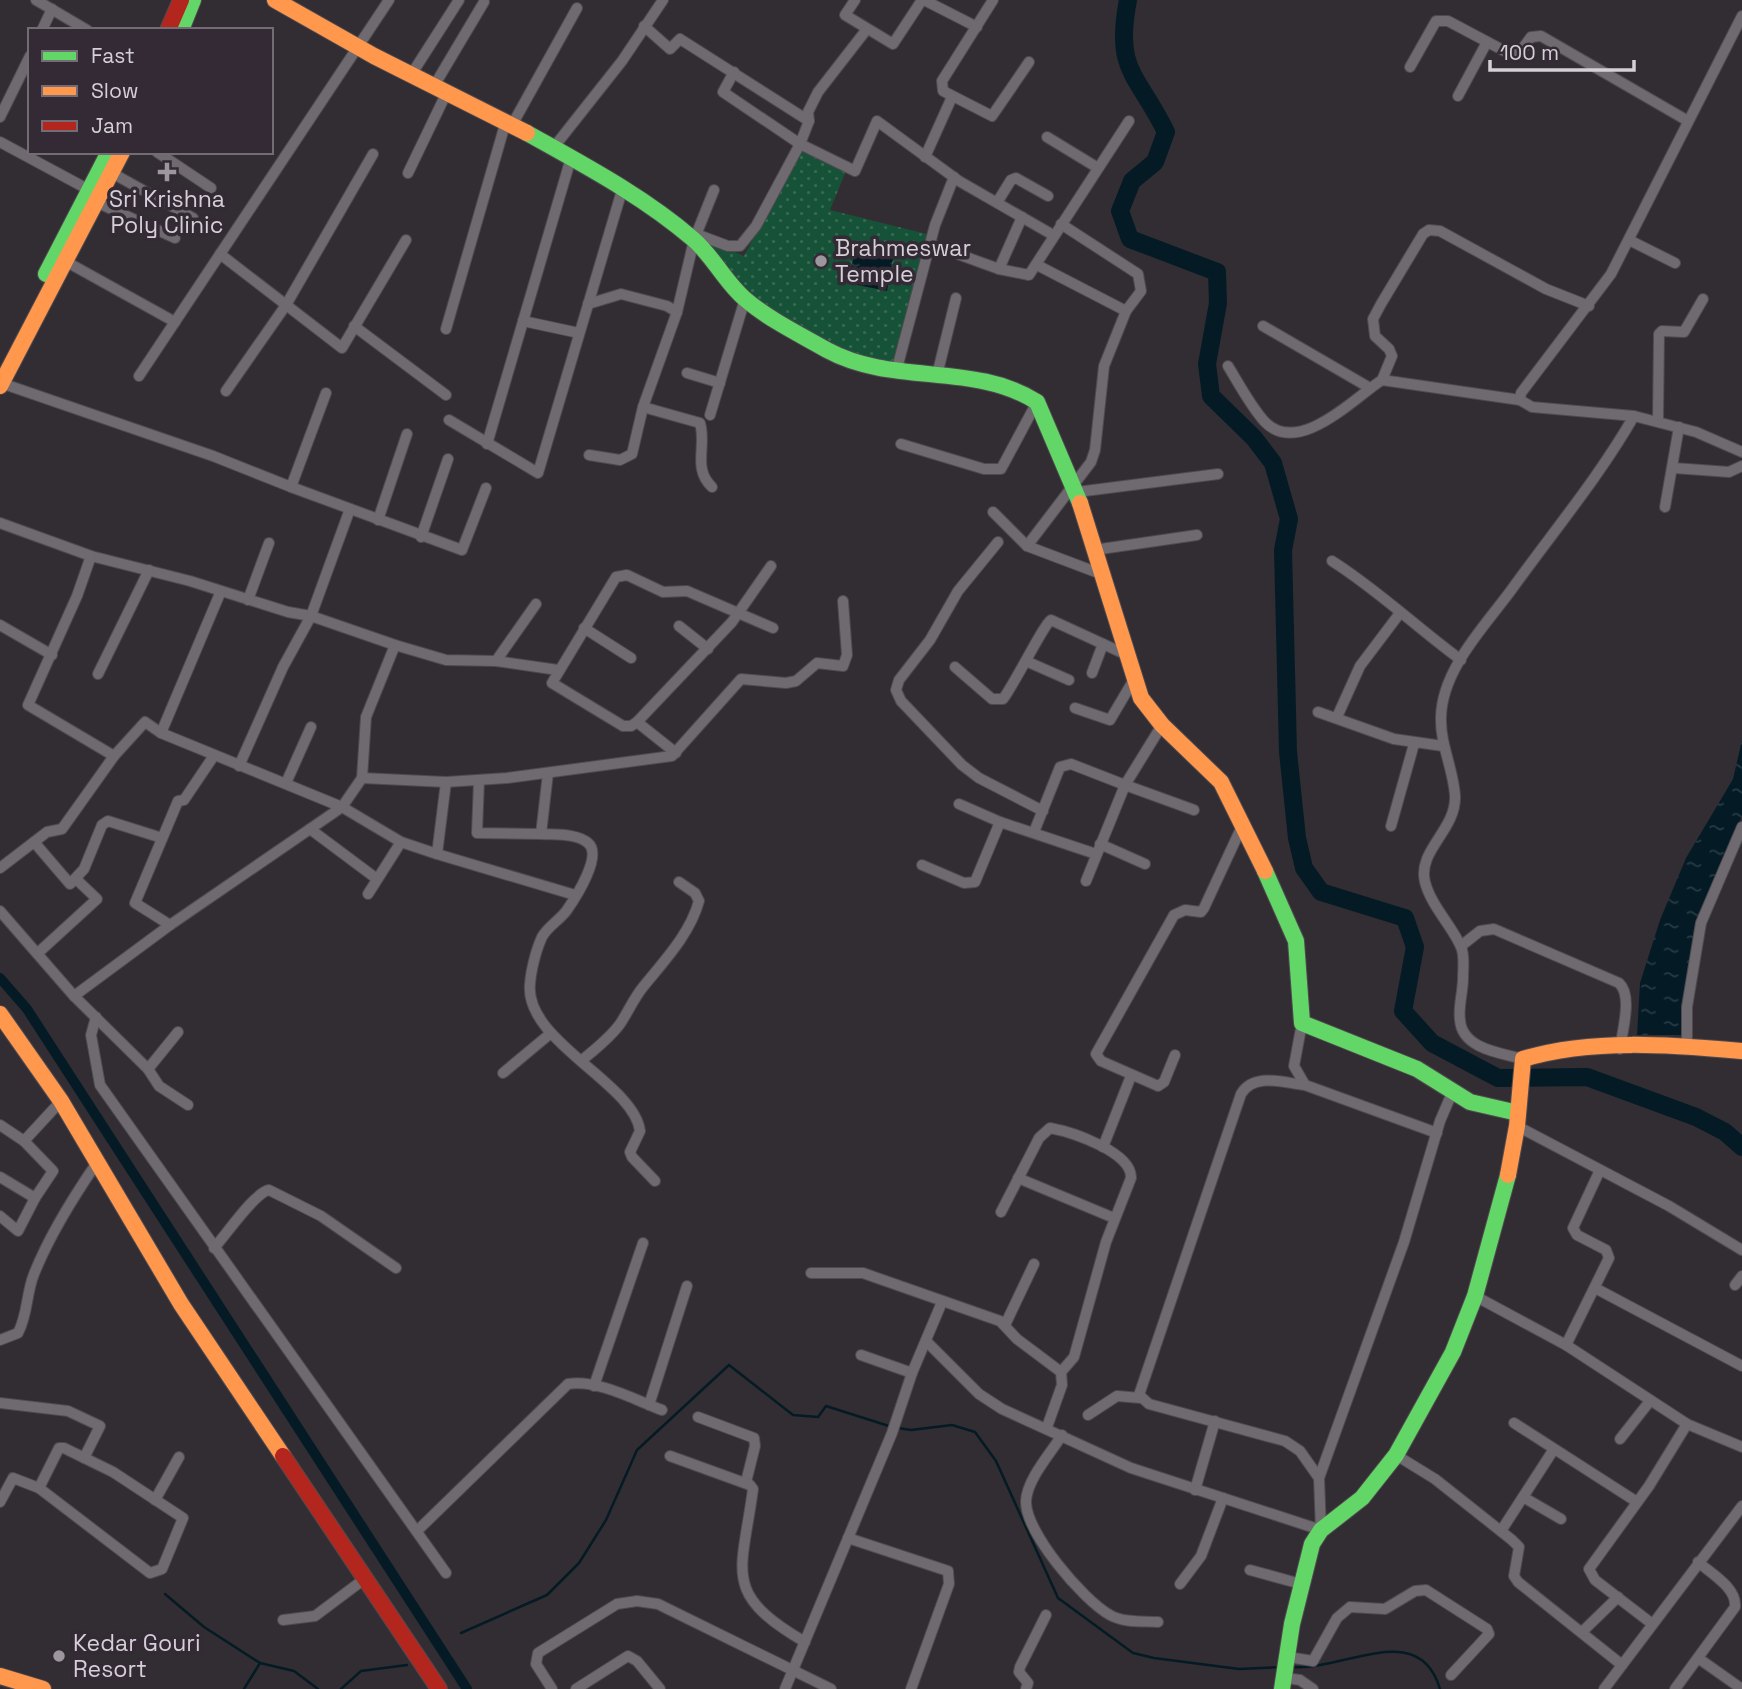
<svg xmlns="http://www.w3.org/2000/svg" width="1742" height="1689" viewBox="0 0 1742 1689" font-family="'Space Grotesk',sans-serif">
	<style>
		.grass { fill: url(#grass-dots) }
		.water { fill: url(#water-ripples) }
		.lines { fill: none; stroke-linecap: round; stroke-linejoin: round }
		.stream { stroke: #041b25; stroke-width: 2.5 }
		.canal { stroke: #041b25; stroke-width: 10 }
		.river { stroke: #041b25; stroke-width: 18 }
		.street-casing { stroke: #4e4a4f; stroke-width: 12 }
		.fast-casing { stroke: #4e4a4f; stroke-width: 18 }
		.slow-casing { stroke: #4e4a4f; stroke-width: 18 }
		.jam-casing { stroke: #4e4a4f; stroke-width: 18 }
		.street { stroke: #6e6a6f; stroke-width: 10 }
		.fast { stroke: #63d668; stroke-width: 16 }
		.slow { stroke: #ff974d; stroke-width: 16 }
		.jam { stroke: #b3261e; stroke-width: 16 }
		.poi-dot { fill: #9c969d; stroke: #332a35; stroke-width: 2.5 }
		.labels { text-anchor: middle; stroke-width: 7; stroke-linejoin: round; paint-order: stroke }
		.poi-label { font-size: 23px; fill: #d5cfd6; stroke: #332a35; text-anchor: start }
	</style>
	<defs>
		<pattern id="grass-dots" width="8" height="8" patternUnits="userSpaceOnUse" patternTransform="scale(1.75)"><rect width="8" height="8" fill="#165237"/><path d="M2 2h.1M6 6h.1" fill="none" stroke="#376a53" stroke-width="1.8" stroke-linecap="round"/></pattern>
		<pattern id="water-ripples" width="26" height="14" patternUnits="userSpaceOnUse" patternTransform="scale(1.75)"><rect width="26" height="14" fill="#041b25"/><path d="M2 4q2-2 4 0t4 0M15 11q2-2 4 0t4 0" fill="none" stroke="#283b44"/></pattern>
	</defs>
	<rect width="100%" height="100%" fill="#322d32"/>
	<polygon class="grass" points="801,148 846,171 830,210 927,234 892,367 842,353 749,296 711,247 712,242 744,256"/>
	<g class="water">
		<polygon points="855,250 893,258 887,291 848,283"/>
		<polygon points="1742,740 1742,816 1696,923 1681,1035 1637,1035 1640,983 1660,920 1686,858 1733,779"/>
	</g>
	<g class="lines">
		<g class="stream">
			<polyline points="898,1428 911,1430 952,1425 975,1432 996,1461 1058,1598 1133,1653 1154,1658 1239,1669 1282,1667"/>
			<polyline points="165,1594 204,1627 260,1663"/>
			<polyline points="461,1633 547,1595 579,1563 606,1520 637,1450 729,1365 793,1415 818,1417 826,1406 892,1427"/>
			<path d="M1292 1667C1345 1671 1419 1618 1440 1689"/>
			<polyline points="244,1689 260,1663 294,1671 318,1689"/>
			<polyline points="341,1689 361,1671 407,1665"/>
		</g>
		<polyline class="canal" points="0,978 27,1009 467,1689"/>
		<path class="river" d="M1128 0C1114 72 1138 74 1166 132L1155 162 1132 181 1120 211 1130 239 1217 272 1218 303 1207 364 1211 396 1254 438 1273 463 1289 519 1283 550 1288 752 1297 838 1304 868 1321 892 1405 918 1415 947 1403 1011 1432 1043 1498 1078 1587 1077 1696 1117 1725 1132 1742 1147"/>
		<g class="street-casing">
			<g id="street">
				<polyline points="36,0 87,30"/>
				<polyline points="855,0 845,15 893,44 922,0"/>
				<polyline points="924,0 977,27"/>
				<polyline points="993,0 942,81 943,91 992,116 1029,62"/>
				<polyline points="644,26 670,49 680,39 809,121"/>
				<polyline points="867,29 818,92 808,112 809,121 800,144 855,171 877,121 959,181 1053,235"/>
				<polyline points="42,30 52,9"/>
				<polyline points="1410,67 1436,21 1448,21 1512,55 1520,52 1531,37 1541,36 1688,121"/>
				<polyline points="411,75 459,0"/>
				<polyline points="434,86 484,2"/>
				<polyline points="1458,96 1487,42"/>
				<polyline points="0,117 30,56"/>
				<polyline points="512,125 577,8"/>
				<polyline points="1047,137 1098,168"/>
				<polyline points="0,142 93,192"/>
				<polyline points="554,147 622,61 663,0"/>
				<polyline points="157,152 211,188"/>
				<polyline points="925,157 952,97"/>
				<polyline points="112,173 193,218"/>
				<polyline points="408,173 447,92"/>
				<polyline points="998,201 1011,180 1016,178 1048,196"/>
				<polyline points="96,202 175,238"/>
				<polyline points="696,234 728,246 740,246 756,226 800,144 723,92 734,72"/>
				<polyline points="1629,240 1675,263"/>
				<polyline points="930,244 999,269 1029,275 1129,121"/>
				<polyline points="220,254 342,348 406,240"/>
				<polyline points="65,261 175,322"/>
				<polyline points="1037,265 1126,311"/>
				<polyline points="999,269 1022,217"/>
				<polyline points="588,304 621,294 667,306 677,312 694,240 714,190"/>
				<polyline points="523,321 579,333"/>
				<polyline points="354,326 446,395"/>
				<polyline points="1263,326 1370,388"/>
				<polyline points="446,329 506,121"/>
				<path d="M1228 366C1239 384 1250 405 1264 421 1298 458 1355 397 1382 380L1520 400"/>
				<polyline points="896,372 935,225 954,177"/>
				<polyline points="687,373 720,383"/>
				<polyline points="937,375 956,298"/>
				<polyline points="139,376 389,0"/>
				<polyline points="1382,380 1392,356 1389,349 1375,336 1373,319 1381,304 1423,234 1429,230 1440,231 1546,289 1589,306"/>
				<polyline points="1,383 213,456 291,487 326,393"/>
				<polyline points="226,391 286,305 373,154"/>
				<path d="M643 407 700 423C707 446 692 468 712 487"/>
				<polyline points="710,415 745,299"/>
				<polyline points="1634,416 1696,432 1742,452"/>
				<polyline points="449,420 538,473 623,187"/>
				<polyline points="1658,420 1659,334 1662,331 1684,332 1703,299"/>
				<polyline points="487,444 571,158"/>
				<polyline points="901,444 984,469 1001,469 1037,402"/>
				<polyline points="589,455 620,460 632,454 643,407 677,312"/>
				<polyline points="1674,468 1729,472 1742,466"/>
				<polyline points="291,487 462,550 486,488"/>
				<polyline points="1077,492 1218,474"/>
				<polyline points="1665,507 1679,427"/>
				<polyline points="993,512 1027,546 1101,574"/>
				<polyline points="378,520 407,434"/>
				<polyline points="0,523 91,556 190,581 288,612 311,616 395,645"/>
				<polyline points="421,537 448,459"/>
				<polyline points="998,542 958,591 930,640 899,680 896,690 901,701 962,765 979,778 1043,811"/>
				<polyline points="1027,546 1091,462 1095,450 1104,366 1126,311 1141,291 1138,274 1061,224"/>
				<polyline points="1094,550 1197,535"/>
				<polyline points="91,556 77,596 28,705 114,756 145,722 161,733 221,591"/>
				<path d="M1332 561C1378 590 1416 627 1461 660"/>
				<polyline points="248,600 269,543"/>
				<polyline points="0,625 52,655"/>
				<polyline points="679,626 708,649"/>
				<polyline points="584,628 631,658"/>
				<polyline points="496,661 558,670"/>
				<polyline points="1028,662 1069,680"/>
				<path d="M955 667 992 699H1003C1014 685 1044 624 1051 620L1127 655"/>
				<polyline points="1092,673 1103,644"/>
				<polyline points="98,674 149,570"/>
				<polyline points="1075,708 1110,720 1133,681"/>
				<polyline points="1318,712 1394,739 1443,746"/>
				<polyline points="1337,717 1360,666 1400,613"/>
				<polyline points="637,722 631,726 623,726 552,683 616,577 627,575 663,592 687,591 773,628"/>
				<polyline points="676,753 637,722 732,622 771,566"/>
				<polyline points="239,766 283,667 311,616 350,509"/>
				<polyline points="362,778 366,717 395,645 446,660 496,661 536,604"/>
				<polyline points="479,780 477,833 541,834 548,773"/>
				<polyline points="446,782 437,854 401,842 342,807 362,778 446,782 507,778 672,756 741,679 786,683 796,681 817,663 843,666 847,655 843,601"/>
				<polyline points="286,783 311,727"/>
				<polyline points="959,804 1000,822 1096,854"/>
				<polyline points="1391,826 1414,744"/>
				<polyline points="310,829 377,879"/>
				<polyline points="1034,832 1060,767 1071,764 1125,785 1162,725"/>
				<path d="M541 834C554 835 577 833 588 843 603 855 576 897 567 910 560 920 548 926 542 937 536 950 531 970 530 984 524 1041 634 1083 640 1131L630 1152 632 1157 655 1181"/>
				<polyline points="34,842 70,884 84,869 102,825 108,821 162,838"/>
				<polyline points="1100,844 1145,864"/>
				<polyline points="437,854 575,895"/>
				<polyline points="922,865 964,883 975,882 1000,822"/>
				<polyline points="0,868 47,832 62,829 114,756"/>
				<polyline points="1086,881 1125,785 1194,810"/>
				<polyline points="368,894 401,842"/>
				<polyline points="0,911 74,996 148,1069 178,1032"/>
				<polyline points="170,925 135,903 178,801 184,800 213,757"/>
				<path d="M1461 946 1480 931 1494 929 1619 983C1633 996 1622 1031 1620 1049"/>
				<polyline points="39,952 97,899 76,879"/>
				<polyline points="74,996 170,925 342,807 161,733"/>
				<polyline points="96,1017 91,1035 100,1085 446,1573"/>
				<polyline points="1302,1023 1294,1066 1305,1085 1437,1133"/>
				<polyline points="1687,1048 1687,1007 1701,923 1742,827"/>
				<polyline points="1175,1055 1164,1082 1158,1086 1101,1061 1096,1054 1174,915 1185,910 1201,912 1204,908 1243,824"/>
				<path d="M1523 1059C1501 1053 1462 1049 1460 1020 1458 1007 1463 992 1463 978 1463 968 1465 956 1461 947 1453 927 1431 906 1425 882 1417 850 1457 830 1455 795 1453 768 1440 744 1441 717 1442 669 1485 626 1512 589 1553 532 1599 477 1634 416L1532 407 1520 400 1521 393 1611 274 1742 16"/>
				<path d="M581 1061C594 1050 609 1039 620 1024 628 1012 634 998 643 987 664 961 690 934 699 901L695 893 679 882"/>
				<polyline points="148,1069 159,1086 188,1105"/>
				<polyline points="503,1073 551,1033"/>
				<path d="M1305 1085C1284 1083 1254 1072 1241 1094L1139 1395 1149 1404 1285 1441 1300 1451 1319 1478"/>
				<polyline points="0,1125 24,1141 61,1101"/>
				<polyline points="1517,1126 1669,1206 1742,1250"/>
				<polyline points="1103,1147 1131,1076"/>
				<polyline points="0,1177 35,1198 53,1171 24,1141"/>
				<polyline points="1018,1178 1114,1218"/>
				<path d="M1001 1212 1039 1138 1050 1128C1072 1132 1132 1152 1131 1178L1106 1242 1074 1357 1061 1372"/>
				<polyline points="0,1216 18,1231 35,1198"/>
				<path d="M214 1248C226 1235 255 1192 269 1190L321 1216 396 1268"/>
				<polyline points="811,1273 863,1273 1000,1321 1017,1339 1061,1372 1062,1385 1047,1427"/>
				<polyline points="1735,1285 1742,1276"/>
				<polyline points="1595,1288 1742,1366"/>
				<polyline points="1475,1296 1566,1345 1687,1424 1742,1447"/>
				<polyline points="1005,1325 1034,1264"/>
				<path d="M0 1340 18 1333C28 1314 26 1294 34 1274 50 1234 72 1199 96 1164"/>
				<polyline points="926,1341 979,1394 1002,1409 1131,1468 1321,1530 1319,1478 1404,1242 1440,1121 1452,1093"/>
				<polyline points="1566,1345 1609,1258 1606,1250 1577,1235 1573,1228 1600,1170"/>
				<polyline points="861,1355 912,1373"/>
				<polyline points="594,1386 643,1243"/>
				<polyline points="0,1403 68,1411 100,1426 84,1458"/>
				<polyline points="649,1405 687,1286"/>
				<polyline points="1088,1415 1117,1396 1141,1398"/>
				<polyline points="698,1417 754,1438 755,1446 746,1482"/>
				<polyline points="1514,1423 1637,1502"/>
				<path d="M1062 1435C1051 1453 1027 1479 1026 1501 1025 1532 1083 1600 1110 1615 1124 1623 1143 1621 1158 1622"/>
				<polyline points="1620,1439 1650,1401"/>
				<polygon points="59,1448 64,1448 113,1472 183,1518 162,1569 150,1573 39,1488"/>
				<polyline points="1396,1455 1435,1479 1512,1540 1519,1547 1514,1576 1518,1582 1622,1665"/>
				<path d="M670 1456 750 1485 753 1489C742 1573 721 1593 805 1642"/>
				<polyline points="1195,1490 1215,1421"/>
				<polyline points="1523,1497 1561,1519"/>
				<polyline points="155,1500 179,1457"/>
				<polyline points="0,1502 13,1478 39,1488"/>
				<path d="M417 1531 568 1384C597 1379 635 1400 662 1410"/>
				<polyline points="1501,1531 1554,1449"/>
				<polyline points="848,1538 948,1571 949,1584 911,1689"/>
				<polyline points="1250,1570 1301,1584"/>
				<polyline points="1180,1584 1201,1556 1223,1498"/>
				<polyline points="283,1620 315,1616 367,1577"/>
				<polyline points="1651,1623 1595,1580 1589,1569 1649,1486 1687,1424"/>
				<polyline points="1583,1631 1618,1597"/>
				<polyline points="1288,1657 1313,1661 1337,1618 1350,1607 1385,1609 1415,1591 1426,1590 1487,1629 1489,1634 1451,1675"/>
				<polyline points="1698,1658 1742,1689"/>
				<polyline points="1286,1678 1300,1680 1313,1689"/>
				<polyline points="552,1689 536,1664 538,1653 617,1604 637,1601 658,1604 831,1689"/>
				<polyline points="576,1689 628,1656 637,1661 660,1689"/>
				<polyline points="785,1689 892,1433 912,1373 942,1302"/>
				<polyline points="1026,1689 1028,1683 1019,1672 1020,1667 1046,1615"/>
				<polyline points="1604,1689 1742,1506"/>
				<path d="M1675 1689 1735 1607C1737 1588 1712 1574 1698 1562"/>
			</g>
		</g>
		<g class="fast-casing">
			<g id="fast">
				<polyline points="181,30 193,0"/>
				<path d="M527 133C584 165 643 196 693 239 713 256 725 282 745 299 768 319 801 335 827 350 893 386 975 362 1037 402L1080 503"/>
				<polyline points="46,274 109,152"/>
				<polyline points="1265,871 1296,941 1302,1023 1417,1069 1470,1102 1518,1113"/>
				<polyline points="1282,1689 1292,1624 1312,1544 1321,1530 1362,1498 1396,1455 1453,1352 1475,1296 1508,1175"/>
			</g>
		</g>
		<g class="slow-casing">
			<g id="slow">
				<polyline points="275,0 374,56 527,133"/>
				<polyline points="0,386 122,152"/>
				<polyline points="1080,503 1141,698 1162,725 1221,782 1265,871"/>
				<polyline points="0,1014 61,1101 181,1304 283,1456"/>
				<path d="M1508 1175 1517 1126 1523 1059C1591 1038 1672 1045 1742 1051"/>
				<polyline points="0,1676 43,1689"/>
			</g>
		</g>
		<g class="jam-casing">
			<g id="jam">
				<polyline points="168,30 181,0"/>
				<polyline points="283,1456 439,1689"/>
			</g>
		</g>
		<use href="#street" class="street"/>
		<use href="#fast" class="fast"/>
		<use href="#slow" class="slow"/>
		<use href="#jam" class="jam"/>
	</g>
	<g class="poi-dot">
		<path d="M163.5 161.5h7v7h7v7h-7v7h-7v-7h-7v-7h7z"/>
		<circle cx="821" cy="261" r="7"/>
		<circle cx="59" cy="1656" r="7"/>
	</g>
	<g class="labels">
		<g class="poi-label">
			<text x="167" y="207" text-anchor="middle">Sri Krishna<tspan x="167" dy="26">Poly Clinic</tspan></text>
			<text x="835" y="256">Brahmeswar<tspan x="835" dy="26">Temple</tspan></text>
			<text x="73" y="1651">Kedar Gouri<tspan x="73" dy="26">Resort</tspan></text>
		</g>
	</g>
	<rect x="28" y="28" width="245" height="126" fill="#332a35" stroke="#746c75" stroke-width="2"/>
	<rect x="42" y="51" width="35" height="10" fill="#63d668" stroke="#746c75" stroke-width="2"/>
	<text x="91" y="63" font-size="21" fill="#d5cfd6">Fast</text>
	<rect x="42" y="86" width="35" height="10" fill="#ff974d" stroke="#746c75" stroke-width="2"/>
	<text x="91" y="98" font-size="21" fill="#d5cfd6">Slow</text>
	<rect x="42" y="121" width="35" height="10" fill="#b3261e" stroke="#746c75" stroke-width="2"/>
	<text x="91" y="133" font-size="21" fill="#d5cfd6">Jam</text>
	<path d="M1490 60v10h144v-10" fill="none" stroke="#d5cfd6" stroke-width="3.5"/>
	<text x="1500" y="60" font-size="21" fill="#d5cfd6" stroke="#332a35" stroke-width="5" paint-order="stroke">100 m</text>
</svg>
